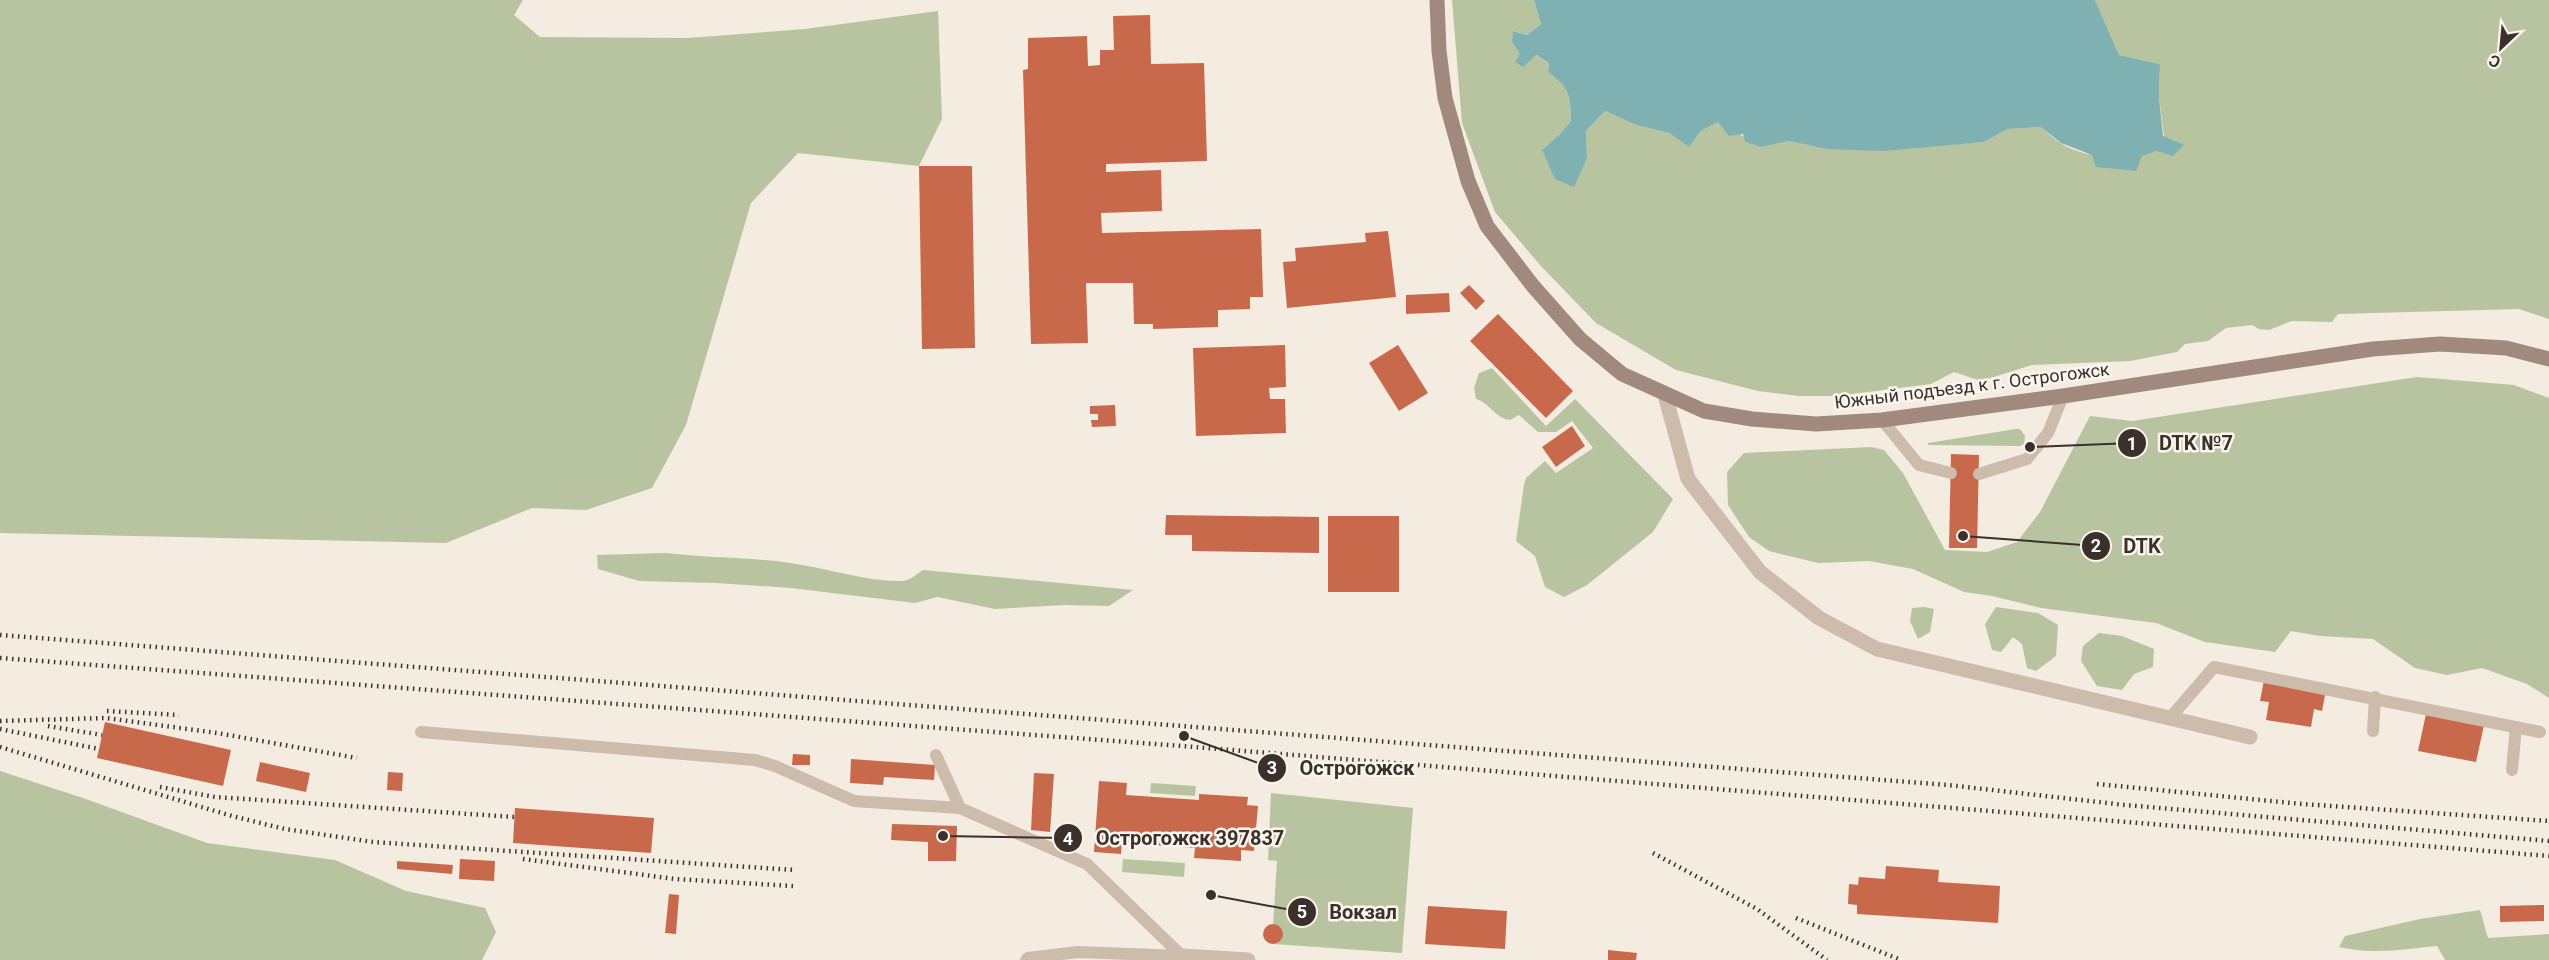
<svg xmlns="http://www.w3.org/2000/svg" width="2549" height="960" viewBox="0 0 2549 960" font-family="Roboto,sans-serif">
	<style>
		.green { fill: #b8c4a0 }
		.water { fill: #7fb0b2 }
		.building { fill: #c8694b }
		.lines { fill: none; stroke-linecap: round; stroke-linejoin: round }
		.lane { stroke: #cdbbac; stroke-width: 12 }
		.street { stroke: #cdbbac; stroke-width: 15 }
		.secondary { stroke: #a18a7d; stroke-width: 15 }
		.rail { stroke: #3b302b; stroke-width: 4.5; stroke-dasharray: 1.5 4.5; stroke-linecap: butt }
		.labels { text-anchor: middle; stroke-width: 5; stroke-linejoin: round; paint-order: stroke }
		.street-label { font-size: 18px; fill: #3b302b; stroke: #fbf5ee }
		.leader { fill: none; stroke: #3b302b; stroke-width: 2 }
		.callout-dot { fill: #3b302b; stroke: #fbf5ee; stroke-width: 2 }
		.mark-label { font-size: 18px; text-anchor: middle; font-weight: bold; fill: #fff }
		.callout-label { font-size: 20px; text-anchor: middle; font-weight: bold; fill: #3b302b; stroke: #fbf5ee; stroke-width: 5; stroke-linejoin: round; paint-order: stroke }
	</style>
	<rect width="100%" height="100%" fill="#f4ebe1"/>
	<g class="green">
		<polygon points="0,0 523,0 514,15 540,37 688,38 805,29 938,11 942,119 919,166 798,153 751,203 686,425 652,488 586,510 532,508 446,543 0,533"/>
		<path d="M1452 0H1534L1541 24 1527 35 1514 31 1512 42 1520 54 1535 55 1549 63 1548 72C1570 89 1570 93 1571 121L1561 133 1542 150 1587 158 1586 131 1605 111 1636 125 1669 133 1689 147 1701 131 1718 122 1762 147 1789 141 1826 149 1942 145 1984 142 2008 129 2041 127C2047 132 2053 138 2059 142 2085 160 2129 160 2157 151L2164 136 2159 97 2160 64 2119 55 2095 0H2549V319L2519 309 2338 314 2332 322 2292 321 2269 330 2259 329 2252 325 2226 328 2208 341 2185 344 2177 352 2130 361 2032 365 1981 381 1954 372 1931 384 1836 396H1799L1758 391 1676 370 1596 323 1540 265 1495 212 1462 123Z"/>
		<path d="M1492 368 1546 426 1575 399 1673 499 1653 532 1587 585 1564 597 1545 587 1535 556 1516 541 1524 485 1526 478 1545 461 1556 473 1593 448 1572 421 1556 432H1538L1519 415 1510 420C1495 418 1490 403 1476 399L1474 388 1479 373Z"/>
		<polygon points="2417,377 2514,385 2549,398 2549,698 2527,684 2482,668 2447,675 2415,668 2373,639 2320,636 2291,631 2275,652 2205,642 2156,623 2041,608 1992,596 1964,592 1913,569 1869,561 1818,563 1769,551 1749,537 1728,505 1727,472 1744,453 1871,447 1884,450 1903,473 1945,550 1987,552 2017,542 2040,512 2090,416 2132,421"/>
		<polygon points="2016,429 2020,429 2025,436 2024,444 2020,446 1928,445 1928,443"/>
		<path d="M666 553C707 558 749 557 790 563 827 568 866 582 903 581 910 580 917 574 923 570L1133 590 1109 606 1064 605 995 609 937 597 915 603 791 588 716 583 639 581 598 569 597 555Z"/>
		<polygon points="1924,607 1934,609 1930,632 1918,639 1910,621 1912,608"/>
		<polygon points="1996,607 2038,613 2058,625 2056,656 2036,671 2027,668 2022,644 2013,637 2001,652 1992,650 1985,624"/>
		<polygon points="2099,633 2122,636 2154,649 2153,667 2134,674 2122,690 2097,686 2081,661 2083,646"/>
		<polygon points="0,771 83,798 207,843 335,860 406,891 485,908 496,932 482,960 0,960"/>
		<polygon points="1151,783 1196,786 1195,796 1150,793"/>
		<path d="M1271 793 1413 808 1402 953 1274 944C1281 942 1284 936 1281 929L1273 925 1277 861 1268 860Z"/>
		<polygon points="1123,859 1185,863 1184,877 1122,872"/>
		<path d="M2480 910 2488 938 2549 934V960H2445L2437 946C2405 949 2371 955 2339 947L2345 936 2420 919Z"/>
	</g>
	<path class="water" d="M1534 0H2095L2119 55 2160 64 2159 97 2163 136 2184 145 2173 156 2157 151 2142 156 2136 171 2096 167 2092 155 2061 143 2041 127 2008 129 1984 142 1884 151 1826 149 1789 141 1762 147 1745 142 1743 134 1729 136 1718 122 1701 131 1689 147 1669 133 1636 125 1605 111 1586 131 1587 158 1574 187 1555 179 1542 150 1561 133 1571 121C1570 93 1570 89 1548 72L1549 63 1536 55 1523 67 1515 62 1520 54 1512 42 1513 31 1527 35 1541 24Z"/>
	<g class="building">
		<polygon points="1150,15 1151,64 1204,63 1207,161 1106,164 1106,172 1161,170 1162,211 1101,213 1102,233 1261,229 1263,297 1250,297 1250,309 1218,310 1218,327 1153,329 1153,324 1134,324 1133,283 1086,283 1088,343 1031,344 1023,70 1028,69 1028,38 1087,36 1088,66 1100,65 1100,50 1114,50 1113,16"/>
		<polygon points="919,166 972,166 975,348 922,349"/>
		<polygon points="1388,231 1396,297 1287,308 1283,262 1296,261 1295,248 1366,242 1365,233"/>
		<polygon points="1469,285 1485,301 1476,310 1460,293"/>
		<polygon points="1449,293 1450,312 1406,314 1406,295"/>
		<polygon points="1498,314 1573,391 1546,418 1470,341"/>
		<polygon points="1285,345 1286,387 1269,388 1270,399 1285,399 1286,433 1196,436 1193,348"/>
		<polygon points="1398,345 1428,393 1399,411 1369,363"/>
		<polygon points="1115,405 1116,426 1092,427 1091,420 1098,420 1098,414 1090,414 1090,406"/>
		<polygon points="1572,426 1585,446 1556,467 1542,447"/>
		<polygon points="1951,454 1979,455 1977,548 1949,548"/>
		<polygon points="1166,515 1319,517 1319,553 1192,551 1192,535 1165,535"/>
		<rect x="1328" y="516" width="71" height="76"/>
		<polygon points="2264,680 2326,690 2322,711 2314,709 2311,727 2266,720 2269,702 2260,701"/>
		<polygon points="2426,714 2484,725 2476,762 2418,751"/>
		<polygon points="105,722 231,750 223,786 97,758"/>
		<polygon points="793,754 810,755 810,765 792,765"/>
		<polygon points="851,759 935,765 934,780 884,777 883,785 850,783"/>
		<polygon points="260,762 310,773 306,792 256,781"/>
		<polygon points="388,772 403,773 402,791 387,790"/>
		<polygon points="1034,773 1054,774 1050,832 1031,830"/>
		<polygon points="1099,781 1127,783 1126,795 1199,800 1199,794 1248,797 1247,805 1258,806 1254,851 1241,850 1241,861 1194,858 1195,848 1122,843 1121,854 1094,852"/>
		<polygon points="515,808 654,818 651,853 513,843"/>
		<polygon points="892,824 957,826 956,861 928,861 928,842 891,840"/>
		<polygon points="460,859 495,861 494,881 459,879"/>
		<polygon points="397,861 453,865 452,874 397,869"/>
		<polygon points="1886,866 1939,870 1938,882 2000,886 1998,923 1857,914 1857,905 1848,904 1849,884 1858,885 1859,877 1885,879"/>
		<polygon points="669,894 679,895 676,934 665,933"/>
		<polygon points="2544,905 2544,921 2500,922 2500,906"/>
		<polygon points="1428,906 1507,911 1505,949 1425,944"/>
		<circle cx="1273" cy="934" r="10"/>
		<polygon points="1608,950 1637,953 1636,960 1608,960"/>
	</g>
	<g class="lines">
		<g class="lane">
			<polyline points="1882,420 1919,465 1951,473"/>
			<polyline points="1979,474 2027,459 2048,433 2063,396"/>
			<polyline points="2170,718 2214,667 2540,732"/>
			<polyline points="2373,731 2375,697"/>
			<polyline points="421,732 755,760 775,766 854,801 960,808 1087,864 1182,956"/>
			<polyline points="936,755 960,808"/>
			<polyline points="2512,770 2516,727"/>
			<polyline points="1026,960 1028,958 1078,952 1182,956"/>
		</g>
		<g class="street">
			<polyline points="1665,395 1688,479 1760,572 1819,618 1877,649 2250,737"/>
			<polyline points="1182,960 1182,956 1248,960"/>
		</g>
		<polyline class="secondary" points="1437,0 1439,51 1445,98 1468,181 1487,226 1533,286 1580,339 1622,374 1704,411 1752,419 1816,424 1882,420 2063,396 2373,349 2440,344 2506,348 2549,359"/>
		<g class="rail">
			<polyline points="0,635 1948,785 2125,805 2549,841"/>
			<polyline points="0,658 1182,746 2549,856"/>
			<polyline points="107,711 179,715"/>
			<polyline points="0,721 106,718 217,733 357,758"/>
			<polyline points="48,726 102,735"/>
			<polyline points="0,729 99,749"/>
			<polyline points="0,747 232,816 285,829 373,842 794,870"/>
			<polyline points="2097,784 2302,804 2549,821"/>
			<polyline points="160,787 215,797 515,817"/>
			<polyline points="1653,853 1757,909 1827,960"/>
			<polyline points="523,859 675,879 793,886"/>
			<polyline points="1796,918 1901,960"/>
		</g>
	</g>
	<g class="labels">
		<g class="street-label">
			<text transform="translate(1972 386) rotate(-7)" y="6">Южный подъезд к г. Острогожск</text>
		</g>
	</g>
	<path class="leader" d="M2030 447L2132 443M1963 536L2096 546M1184 736L1272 768M943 836L1068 838M1211 895L1302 912"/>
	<g class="callout-dot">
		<circle cx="2030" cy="447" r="6"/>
		<circle cx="1963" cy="536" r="6"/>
		<circle cx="1184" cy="736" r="6"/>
		<circle cx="943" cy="836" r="6"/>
		<circle cx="1211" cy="895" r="6"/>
		<circle cx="2132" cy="443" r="15"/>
		<circle cx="2096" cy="546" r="15"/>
		<circle cx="1272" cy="768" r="15"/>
		<circle cx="1068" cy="838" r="15"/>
		<circle cx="1302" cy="912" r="15"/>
	</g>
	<g class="mark-label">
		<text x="2132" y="450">1</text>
		<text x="2096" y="552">2</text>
		<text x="1272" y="774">3</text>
		<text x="1068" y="845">4</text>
		<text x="1302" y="918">5</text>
	</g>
	<g class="callout-label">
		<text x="2196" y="450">DTK №7</text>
		<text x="2142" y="553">DTK</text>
		<text x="1357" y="775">Острогожск</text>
		<text x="1190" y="845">Острогожск 397837</text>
		<text x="1363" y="919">Вокзал</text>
	</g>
	<g transform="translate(2501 48) rotate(206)" stroke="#fbf5ee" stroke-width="4.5" paint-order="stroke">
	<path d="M0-4.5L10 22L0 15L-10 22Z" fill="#3b302b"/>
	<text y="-9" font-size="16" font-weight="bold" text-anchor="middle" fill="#3b302b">С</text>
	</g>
</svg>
